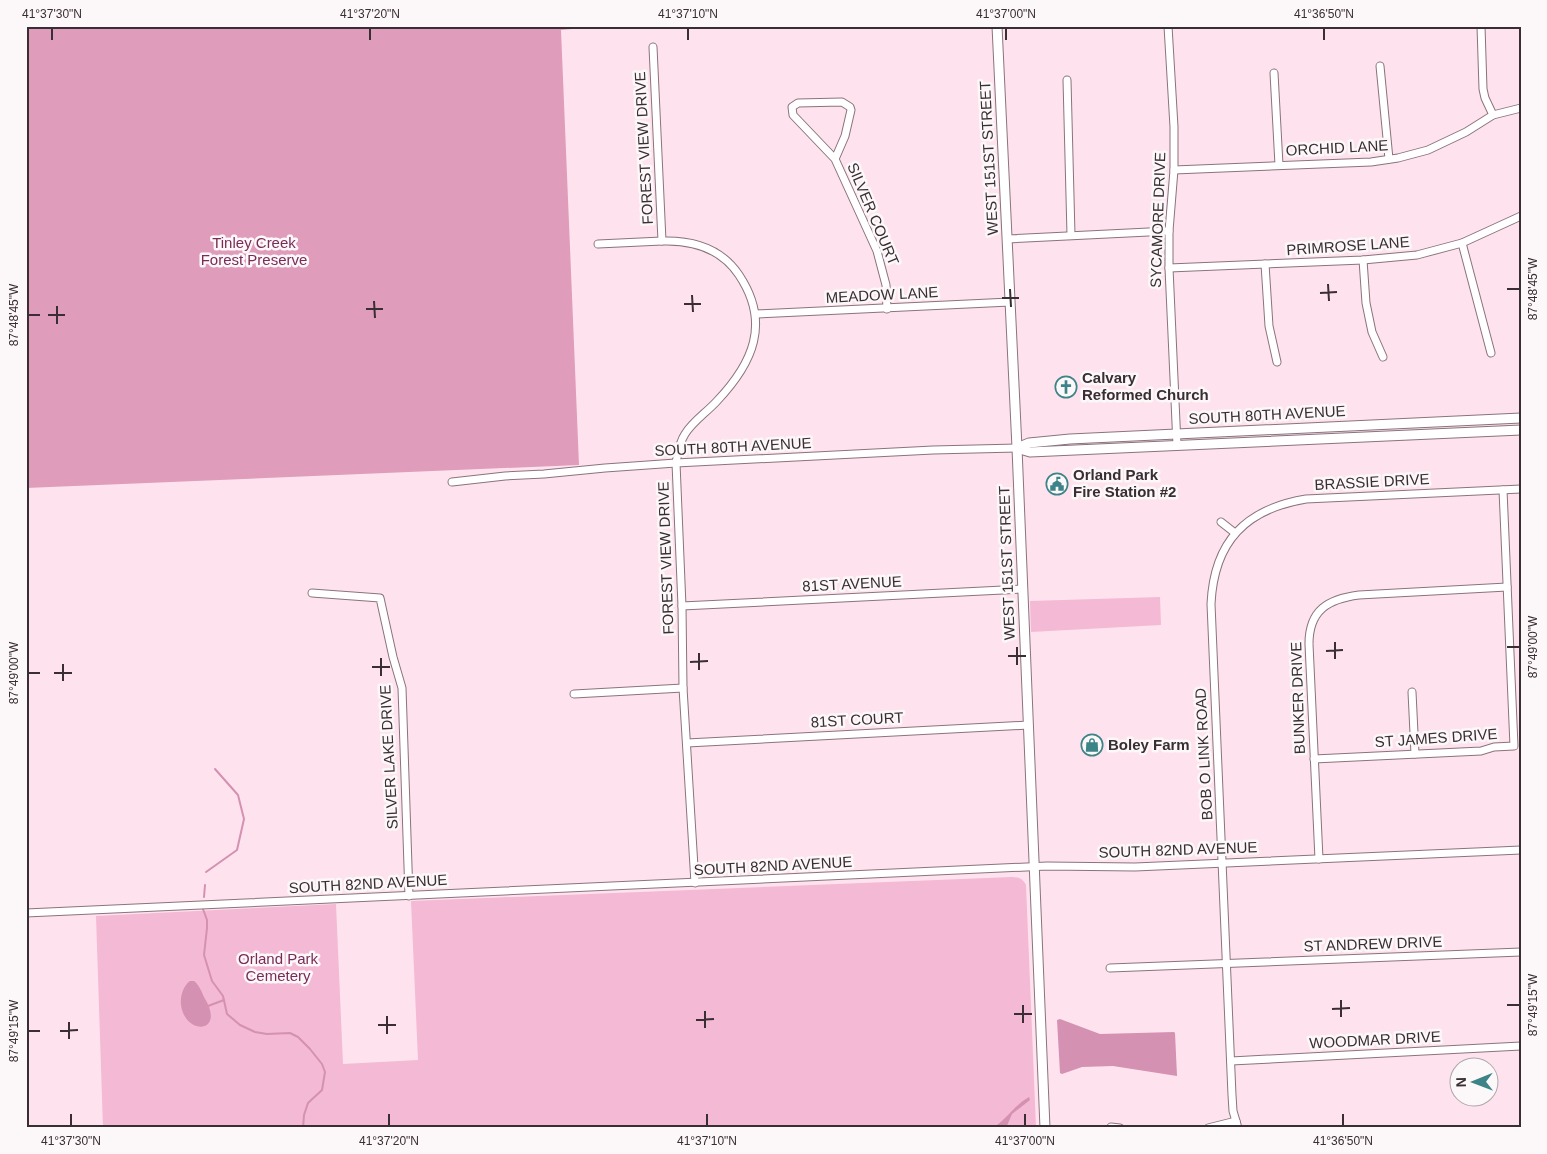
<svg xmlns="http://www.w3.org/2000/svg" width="1547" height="1154" viewBox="0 0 1547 1154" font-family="Helvetica,sans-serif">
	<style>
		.green { fill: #f4b9d4 }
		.forest { fill: #df9cbb }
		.water { fill: #d491b1 }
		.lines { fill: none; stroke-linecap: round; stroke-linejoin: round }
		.stream { stroke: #d491b1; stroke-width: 2 }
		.minor-casing { stroke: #8a737d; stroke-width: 9 }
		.tertiary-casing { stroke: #8a737d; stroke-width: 11 }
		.minor { stroke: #fff; stroke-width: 7 }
		.tertiary { stroke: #fff; stroke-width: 9 }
		.ticks { fill: none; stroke: #392e33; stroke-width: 2 }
		.labels { text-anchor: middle; stroke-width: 5; stroke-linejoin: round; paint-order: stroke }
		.street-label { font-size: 15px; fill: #392e33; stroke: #fcf7f9 }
		.park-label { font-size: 15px; fill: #7a2c57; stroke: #fcf7f9 }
		.poi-label { font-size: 15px; font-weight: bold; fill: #392e33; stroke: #fcf7f9; text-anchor: start }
		.neatline { fill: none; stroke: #392e33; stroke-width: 2 }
		.ticks-label { font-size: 12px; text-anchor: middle; fill: #392e33 }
	</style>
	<rect width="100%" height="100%" fill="#fee3ee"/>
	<g class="green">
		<polygon points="1160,597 1161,625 1031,632 1030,601"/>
		<path d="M1012 877C1019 877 1023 879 1026 885L1036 1128H103L96 916 336 904 343 1064 418 1060 411 901Z"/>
	</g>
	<polygon class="forest" points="26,26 574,26 572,29 561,30 579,465 26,488"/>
	<g class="water">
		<path d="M190 981H194C199 985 201 990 204 997 227 1034 185 1036 181 1005 180 997 183 986 190 981Z"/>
		<polygon points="1060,1019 1100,1034 1174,1032 1175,1033 1177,1076 1113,1066 1082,1067 1062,1074 1060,1073 1057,1020"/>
		<path d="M1029 1097 1030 1100 1012 1114 1006 1128H992C1006 1121 1014 1105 1029 1097Z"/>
	</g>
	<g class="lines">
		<g class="stream">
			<polyline points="206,872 237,850 244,819 238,795 215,769"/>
			<polyline points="204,897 205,885"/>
			<polyline points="203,909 207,920 207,928 204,955 212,981 223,996 227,1014 240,1025 255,1032 267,1034 290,1033 298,1037 310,1049 322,1064 325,1072 322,1090 308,1103 304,1115 303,1128"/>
			<polyline points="208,1006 224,1000"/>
		</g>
		<g class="minor-casing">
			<g id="minor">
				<polyline points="1168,26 1174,127 1174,170 1169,231 1169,268 1177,445"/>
				<polyline points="1481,26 1483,89 1485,98 1493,115"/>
				<path d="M653 47 662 241C692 240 721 248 739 275 771 323 753 363 717 401 706 413 693 421 685 434 679 443 678 453 676 463L682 606 683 688 695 883"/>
				<polyline points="1380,66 1389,159"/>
				<polyline points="1274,73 1279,165"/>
				<polyline points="1067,80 1071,235"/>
				<polyline points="835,159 793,115 792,107 798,103 842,102 850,107 851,110 845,136 835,159 877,251 886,285 887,309"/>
				<polyline points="1174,170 1371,162 1398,158 1428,150 1466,132 1493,115 1521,108"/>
				<polyline points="1007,239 1169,231"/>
				<polyline points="1462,243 1491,353"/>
				<polyline points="598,244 662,241"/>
				<polyline points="1363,260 1366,303 1372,332 1383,357"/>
				<polyline points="1265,264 1269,326 1277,362"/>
				<polyline points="1169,268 1363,260 1417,255 1462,243 1521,216"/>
				<polyline points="756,314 1010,302"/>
				<polyline points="452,482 505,476 544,474 605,468 676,463 933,450 1017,448"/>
				<polyline points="1221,522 1235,533"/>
				<polyline points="312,593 380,598 393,657 402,688 409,896"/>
				<polyline points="682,606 1022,589"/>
				<polyline points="1412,692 1415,754"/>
				<polyline points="574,694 683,688"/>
				<polyline points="687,743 1028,725"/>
				<polyline points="1314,759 1481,751 1494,747 1514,746 1503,490"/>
				<path d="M1319 859 1309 644C1309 610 1328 599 1359 595L1507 587"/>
				<polyline points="26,913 1047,866 1135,867 1521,850"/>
				<polyline points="1110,968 1521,952"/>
				<polyline points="1231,1061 1521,1046"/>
				<polyline points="1111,1127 1120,1128"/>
				<polyline points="1208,1128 1236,1121"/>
				<path d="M1238 1128 1233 1111 1232 1095 1211 604C1214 541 1246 509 1306 499L1521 489"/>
			</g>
		</g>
		<g class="tertiary-casing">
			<g id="tertiary">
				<polyline points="997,26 1017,448 1045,1128"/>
				<polyline points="1017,448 1029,443 1070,439 1521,418"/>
				<polyline points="1017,448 1030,452 1521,430"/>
			</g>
		</g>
		<use href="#minor" class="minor"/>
		<use href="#tertiary" class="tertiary"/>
	</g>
	<path class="ticks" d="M52 28V40M370 28V40M688 28V40M1006 28V40M1324 28V40M1328 284 1329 301M1010 289 1011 307M1507 289H1520M1320 293 1337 292M692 295 693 312M1002 298H1019M374 301 375 318M684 304H701M57 306V324M366 309H383M28 315H40M48 315H65M1335 642V659M1017 647V665M1507 647H1520M1326 651 1343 650M699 653V670M1008 656H1026M381 658V676M690 662 708 661M63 664V681M372 667H390M28 673H40M54 673H72M1341 1000V1017M1023 1005V1023M1507 1005H1520M1332 1009 1350 1008M705 1011V1028M1014 1014H1032M387 1016V1034M696 1020 714 1019M69 1022V1039M378 1025H396M28 1031H40M60 1031 78 1030M71 1114V1126M389 1114V1126M707 1114V1126M1025 1114V1126M1343 1114V1126"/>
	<defs>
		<g id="church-ring" transform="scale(1.125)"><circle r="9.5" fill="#fcf7f9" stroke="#3c8487" stroke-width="1.5"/><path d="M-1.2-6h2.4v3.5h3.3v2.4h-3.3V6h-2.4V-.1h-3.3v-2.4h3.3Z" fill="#3c8487"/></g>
		<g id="civic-ring" transform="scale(1.125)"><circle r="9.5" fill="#fcf7f9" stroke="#3c8487" stroke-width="1.5"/><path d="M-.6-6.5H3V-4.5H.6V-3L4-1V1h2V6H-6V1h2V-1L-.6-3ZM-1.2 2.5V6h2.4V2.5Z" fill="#3c8487"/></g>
		<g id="shop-ring" transform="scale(1.125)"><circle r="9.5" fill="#fcf7f9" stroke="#3c8487" stroke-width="1.5"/><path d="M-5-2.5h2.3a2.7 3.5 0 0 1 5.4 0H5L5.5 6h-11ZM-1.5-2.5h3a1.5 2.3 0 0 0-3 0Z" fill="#3c8487"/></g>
	</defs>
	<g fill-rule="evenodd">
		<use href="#church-ring" x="1066" y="387"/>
		<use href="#civic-ring" x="1057" y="484"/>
		<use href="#shop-ring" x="1092" y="745"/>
	</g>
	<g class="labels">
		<g class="street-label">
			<text transform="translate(644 148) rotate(-93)" y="5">FOREST VIEW DRIVE</text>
			<text transform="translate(1337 148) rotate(-3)" y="5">ORCHID LANE</text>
			<text transform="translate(989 158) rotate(-93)" y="5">WEST 151ST STREET</text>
			<text transform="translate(873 214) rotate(67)" y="5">SILVER COURT</text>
			<text transform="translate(1158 220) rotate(-88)" y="5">SYCAMORE DRIVE</text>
			<text transform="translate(1348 246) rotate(-4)" y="5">PRIMROSE LANE</text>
			<text transform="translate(882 295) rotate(-3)" y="5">MEADOW LANE</text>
			<text transform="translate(1267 415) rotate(-3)" y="5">SOUTH 80TH AVENUE</text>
			<text transform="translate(733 447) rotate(-3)" y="5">SOUTH 80TH AVENUE</text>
			<text transform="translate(1372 482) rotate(-3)" y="5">BRASSIE DRIVE</text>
			<text transform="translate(666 558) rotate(-92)" y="5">FOREST VIEW DRIVE</text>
			<text transform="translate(1007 563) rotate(-92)" y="5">WEST 151ST STREET</text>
			<text transform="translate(852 584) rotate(-3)" y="5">81ST AVENUE</text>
			<text transform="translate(1298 698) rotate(-92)" y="5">BUNKER DRIVE</text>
			<text transform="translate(857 720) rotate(-3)" y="5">81ST COURT</text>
			<text transform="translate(1436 738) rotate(-4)" y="5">ST JAMES DRIVE</text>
			<text transform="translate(1204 754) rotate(-93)" y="5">BOB O LINK ROAD</text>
			<text transform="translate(389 757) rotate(-93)" y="5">SILVER LAKE DRIVE</text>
			<text transform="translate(1178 850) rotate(-2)" y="5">SOUTH 82ND AVENUE</text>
			<text transform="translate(773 866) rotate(-3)" y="5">SOUTH 82ND AVENUE</text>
			<text transform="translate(368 884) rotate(-3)" y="5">SOUTH 82ND AVENUE</text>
			<text transform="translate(1373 944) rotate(-2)" y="5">ST ANDREW DRIVE</text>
			<text transform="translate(1375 1040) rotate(-3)" y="5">WOODMAR DRIVE</text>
		</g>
		<g class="park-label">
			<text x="254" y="248">Tinley Creek<tspan x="254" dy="17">Forest Preserve</tspan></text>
			<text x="278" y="964">Orland Park<tspan x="278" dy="17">Cemetery</tspan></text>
		</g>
		<g class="poi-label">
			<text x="1082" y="383">Calvary<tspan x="1082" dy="17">Reformed Church</tspan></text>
			<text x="1073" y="480">Orland Park<tspan x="1073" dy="17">Fire Station #2</tspan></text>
			<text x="1108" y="750">Boley Farm</text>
		</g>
	</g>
	<rect width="1547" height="1154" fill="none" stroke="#fcf7f9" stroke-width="55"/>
	<g transform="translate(1474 1082) rotate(269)"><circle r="24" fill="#fcf7f9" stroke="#aea7aa"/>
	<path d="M0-4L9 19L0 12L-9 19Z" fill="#3c8487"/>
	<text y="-8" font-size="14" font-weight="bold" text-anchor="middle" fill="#392e33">N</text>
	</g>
	<rect x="28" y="28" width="1492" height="1098" class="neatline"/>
	<g class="ticks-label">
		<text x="52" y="18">41°37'30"N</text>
		<text x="370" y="18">41°37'20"N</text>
		<text x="688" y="18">41°37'10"N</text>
		<text x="1006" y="18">41°37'00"N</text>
		<text x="1324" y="18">41°36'50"N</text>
		<text transform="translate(1533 289) rotate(-90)" y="4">87°48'45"W</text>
		<text transform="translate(14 315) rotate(-90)" y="4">87°48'45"W</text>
		<text transform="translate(1533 647) rotate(-90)" y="4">87°49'00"W</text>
		<text transform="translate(14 673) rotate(-90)" y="4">87°49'00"W</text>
		<text transform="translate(1533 1005) rotate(-90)" y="4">87°49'15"W</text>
		<text transform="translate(14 1031) rotate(-90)" y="4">87°49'15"W</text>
		<text x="71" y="1145">41°37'30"N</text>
		<text x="389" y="1145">41°37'20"N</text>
		<text x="707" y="1145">41°37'10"N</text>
		<text x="1025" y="1145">41°37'00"N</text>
		<text x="1343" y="1145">41°36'50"N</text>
	</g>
</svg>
